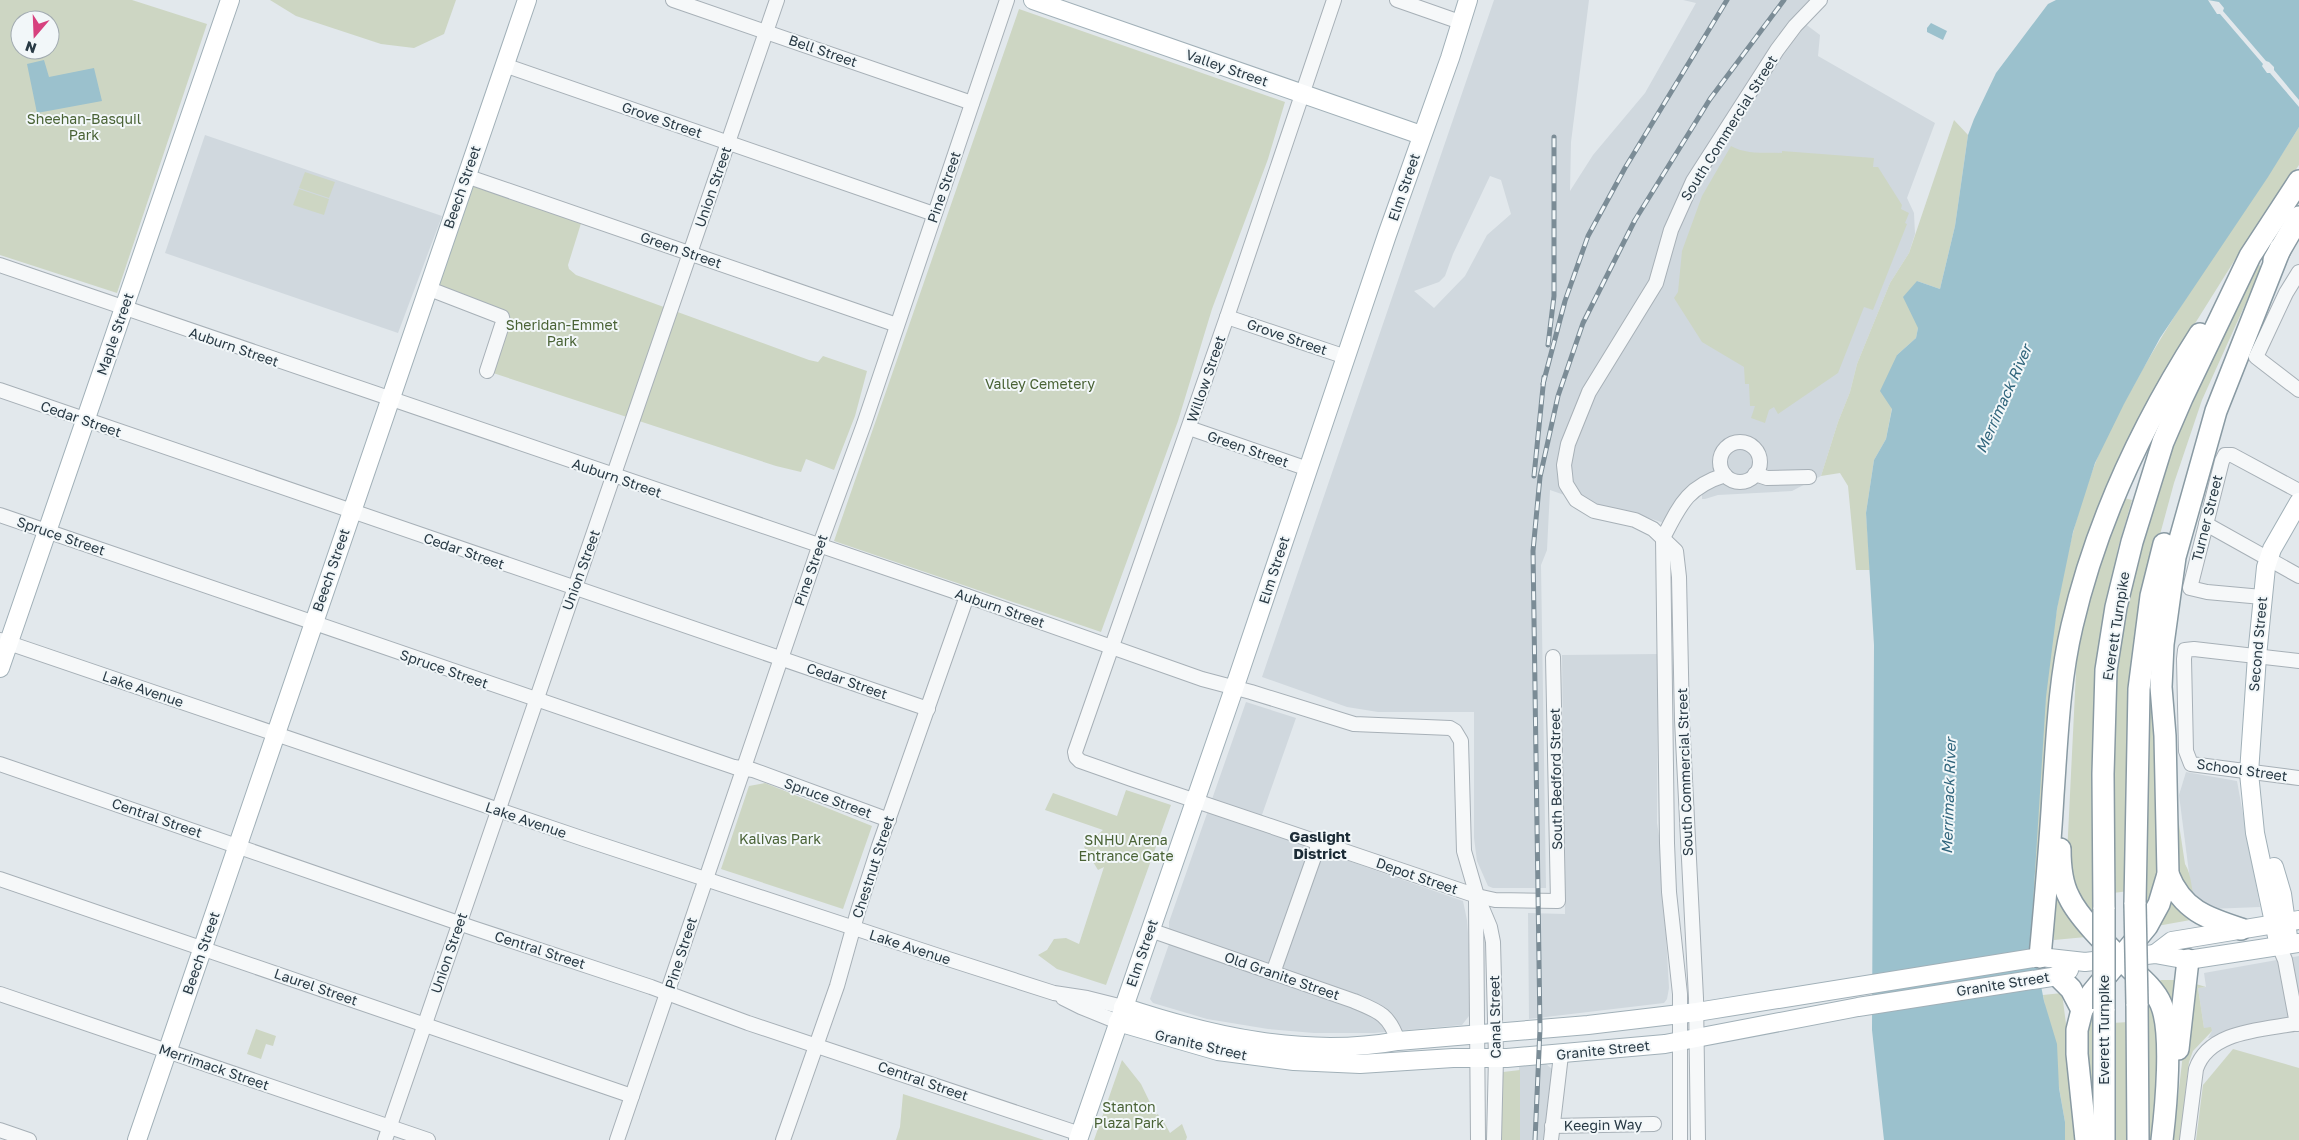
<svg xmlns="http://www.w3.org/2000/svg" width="2299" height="1140" viewBox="0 0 2299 1140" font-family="'Golos Text',sans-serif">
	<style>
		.built { fill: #d0d8de; fill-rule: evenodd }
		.green { fill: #cdd6c3; fill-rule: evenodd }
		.water { fill: #9bc1cd }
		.pier { fill: #e2e8ec }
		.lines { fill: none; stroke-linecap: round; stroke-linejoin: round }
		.minor-casing { stroke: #a7b0b7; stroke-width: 16 }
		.major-casing { stroke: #a1b0b8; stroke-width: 20 }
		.highway-casing { stroke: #899aa3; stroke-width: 24 }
		.minor { stroke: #f6f8f9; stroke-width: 14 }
		.major { stroke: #fff; stroke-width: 18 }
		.highway { stroke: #fff; stroke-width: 21 }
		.rail-casing { stroke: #7b8c96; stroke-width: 5 }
		.rail { stroke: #f2f7f9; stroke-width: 3; stroke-dasharray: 9; stroke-linecap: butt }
		.highway-bridge-casing { stroke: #899aa3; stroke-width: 24; stroke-linecap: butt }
		.highway-bridge { stroke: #fff; stroke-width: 21 }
		.labels { text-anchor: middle; stroke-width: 4; stroke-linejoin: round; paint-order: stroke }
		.street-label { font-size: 14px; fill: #293a45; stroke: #f2f7f9 }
		.park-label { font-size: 14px; fill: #496235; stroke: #f2f7f9 }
		.water-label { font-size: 15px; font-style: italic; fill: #30657c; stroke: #f2f7f9 }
		.neighbourhood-label { font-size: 15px; font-weight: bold; fill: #1b2b36; stroke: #f2f7f9 }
	</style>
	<rect width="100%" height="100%" fill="#e2e8ec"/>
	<g class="built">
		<path d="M1494 0H1589L1571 142 1570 191 1593 155 1645 93 1696 3 1683 0H1811L1796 17 1820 35 1818 56 1935 123 1907 198 1914 213 1915 234 1909 253 1890 283 1857 364 1850 392 1838 422 1821 476 1792 491 1718 495 1705 499H1702V494L1690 498 1676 527 1640 515 1596 506 1550 490 1547 550 1541 565 1546 888H1493L1488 886 1477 861 1474 838V712H1378L1347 707 1262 677ZM1490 176 1501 180 1511 214 1487 235 1465 276 1434 308 1414 291 1439 282 1445 276 1453 254Z"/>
		<polygon points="205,135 442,216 398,333 165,253"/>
		<polygon points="1658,654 1657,823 1661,848 1669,988 1667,999 1664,1003 1529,1019 1528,913 1565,914 1562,655"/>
		<polygon points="1246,702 1296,718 1257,829 1463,901 1467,920 1469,947 1469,1016 1462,1025 1374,1033 1314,1033 1268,1029 1207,1019 1153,1003 1150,999 1169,944 1169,922"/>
		<polygon points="2186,772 2237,781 2260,907 2209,909 2192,896 2179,795"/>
		<polygon points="2299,956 2299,1020 2208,1038 2212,1031 2204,1028 2198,988 2206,987 2204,973"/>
		<polygon points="1546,1064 1552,1069 1554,1076 1546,1140 1520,1140 1519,1065"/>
	</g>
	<g class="green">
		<path d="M0 0H132L207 24 117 293 0 255ZM20 20H50V50H20Z"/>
		<polygon points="270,0 456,0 444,34 414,48 381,44 296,16"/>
		<polygon points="1019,9 1285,102 1268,159 1212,309 1178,421 1101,632 834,541"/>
		<polygon points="1954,120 1968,135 1955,226 1940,289 1917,281 1918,328 1916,338 1897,355 1892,408 1886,439 1874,460 1866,513 1870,570 1856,570 1848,486 1840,473 1821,476 1838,422 1850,392 1857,364 1890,283 1909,253"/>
		<path d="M2299 127V165L2241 250 2179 349 2082 550 2067 605 2031 935C2041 781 2039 609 2095 464 2105 437 2120 410 2134 385 2183 295 2245 214 2299 127Z"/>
		<path d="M1731 146C1747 155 1765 152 1782 153V151L1874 158 1873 167H1878L1902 205 1901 209 1909 213 1905 223 1907 224 1873 310 1864 307 1838 373 1778 414 1774 407 1769 410 1765 423 1751 418 1755 406H1750L1749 384H1745L1744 367 1702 342 1674 298 1678 292 1682 251 1702 196Z"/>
		<polygon points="305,172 335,182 329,198 299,188"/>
		<polygon points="466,176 583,217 568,265 569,269 576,275 809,360 818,362 823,356 867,371 855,416 834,470 806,459 801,472 776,466 487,371 503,322 427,288"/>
		<polygon points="299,189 329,199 324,215 293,205"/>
		<polygon points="2259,265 2262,267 2202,400 2174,483 2149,575 2129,891 2113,893 2112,761 2115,678 2130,596 2147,523 2171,451 2220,338"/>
		<polygon points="2124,498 2132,500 2118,548 2100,648 2094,915 2075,894 2067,855 2077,652 2087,600 2101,555"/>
		<polygon points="2154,646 2160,877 2147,906 2147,734"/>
		<polygon points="765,783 872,826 843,909 721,869 749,786"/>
		<polygon points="1126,790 1171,805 1106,985 1057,969 1038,955 1047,950 1054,939 1066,938 1079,944 1104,867 1098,870 1084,847 1103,830 1045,810 1053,793 1117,816"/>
		<path d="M2175 798 2185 864C2193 877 2190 892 2198 907L2175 874Z"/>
		<polygon points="2054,881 2086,937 2054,940"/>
		<polygon points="2171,892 2196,919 2157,926"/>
		<polygon points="2161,980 2178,980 2174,1016 2157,983"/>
		<polygon points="2196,984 2206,987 2198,988 2204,1028 2211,1027 2212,1031 2193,1051 2189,1062 2180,1140 2173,1140 2191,985"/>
		<polygon points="2062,993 2070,1055 2076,1140 2065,1140 2065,1122 2043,995"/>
		<polygon points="2151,1001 2160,1038 2151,1140 2146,1140 2146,1002"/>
		<polygon points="2094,1011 2095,1128 2084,1050 2090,1012"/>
		<polygon points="2129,1022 2129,1140 2112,1140 2112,1023"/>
		<polygon points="256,1029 276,1036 273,1046 266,1044 261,1059 247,1054"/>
		<polygon points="2233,1049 2299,1068 2299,1140 2196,1140 2203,1085"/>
		<polygon points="1122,1060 1141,1084 1156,1115 1158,1114 1162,1122 1164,1122 1170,1133 1182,1124 1187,1137 1186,1140 1094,1140"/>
		<polygon points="1520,1070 1520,1140 1499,1140 1502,1076 1503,1072"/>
		<polygon points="903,1094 1044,1140 896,1140 900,1127"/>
	</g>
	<g class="water">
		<polygon points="2056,0 2299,0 2299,127 2268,177 2160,338 2124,404 2095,463 2073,532 2057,609 2046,697 2031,935 2044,1001 2057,1044 2059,1088 2065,1122 2065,1140 1884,1140 1872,1030 1874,645 1866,513 1874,460 1886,439 1892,409 1880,391 1897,355 1916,338 1918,328 1903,297 1917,281 1940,289 1955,226 1968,135 1974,119 1996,73 2048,4"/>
		<polygon points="1931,23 1947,31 1943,40 1927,32 1927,28"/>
		<polygon points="44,60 49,77 94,68 102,101 37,113 27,64"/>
	</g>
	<polygon class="pier" points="2208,0 2219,2 2224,8 2223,11 2266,61 2269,62 2274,67 2274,70 2299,100 2299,107 2270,73 2267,73 2262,66 2263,64 2220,14 2217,14"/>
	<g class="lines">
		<g class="minor-casing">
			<g id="minor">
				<polyline points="673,0 972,103"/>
				<polyline points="1334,0 1227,317 1075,752 1076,757 1080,761 1131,779 1477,896 1495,900 1558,901 1553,657"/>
				<polyline points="1397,0 1460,22"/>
				<polyline points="504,65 934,214"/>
				<polyline points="466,176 897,325"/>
				<polyline points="0,265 956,592 1202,679 1251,692 1354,724 1450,728 1455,731 1461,741 1464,851 1477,896 1490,927 1493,942 1496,1058 1494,1140"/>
				<polyline points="2299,272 2286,293 2256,357 2299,390"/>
				<polyline points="427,288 502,317 503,322 487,371"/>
				<polyline points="1227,317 1346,357"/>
				<polyline points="0,390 928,709"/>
				<polyline points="1189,428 1308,469"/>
				<circle cx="1740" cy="462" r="20"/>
				<polyline points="1755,474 1767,478 1809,477"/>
				<polyline points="0,515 734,767 753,770 889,820"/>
				<polyline points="2206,524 2299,576"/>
				<polyline points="1663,538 1667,843 1669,892 1680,994 1680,1140"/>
				<path d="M1663 538C1680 505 1687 487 1725 475"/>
				<polyline points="2262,597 2207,592 2190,588 2222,461 2225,455 2232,455 2299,491"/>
				<polyline points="0,640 584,839 942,957 1054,993 1087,998 1123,1007"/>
				<polyline points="2299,661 2194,649 2185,650 2184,659 2186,751 2191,764 2299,778"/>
				<polyline points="0,764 473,928 651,987 748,1023 1080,1134"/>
				<polyline points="0,879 632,1096"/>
				<polyline points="1476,901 1478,1140"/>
				<path d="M1150 930 1354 1001C1378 1011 1389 1014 1398 1041"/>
				<polyline points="2279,946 2285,960 2297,1024"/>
				<polyline points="1273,973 1319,843"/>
				<polyline points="0,994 428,1140"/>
				<polyline points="1063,998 1081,1007 1118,1022"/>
				<polyline points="1552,1126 1654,1124"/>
				<polyline points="0,1130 29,1140"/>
				<polyline points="385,1140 777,0"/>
				<polyline points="617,1140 819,547 864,424 1007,0"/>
				<polyline points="783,1140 837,986 858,911 879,846 967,596"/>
				<polyline points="1551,1140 1561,1055"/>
				<polyline points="1698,1140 1696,998 1682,720 1679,577 1676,551 1653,529 1635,520 1594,511 1576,500 1566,484 1565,474 1564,465 1568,444 1589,392 1656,283 1671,230 1693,181 1777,50 1795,26 1820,0"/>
				<path d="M2187 1140 2196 1069C2209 1030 2263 1030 2299 1023"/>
			</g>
		</g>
		<g class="major-casing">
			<g id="major">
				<polyline points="1033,0 1421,135"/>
				<polyline points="0,668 230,0"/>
				<polyline points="2274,867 2282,894 2289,944"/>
				<polyline points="2279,946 2255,833 2249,773 2257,656 2266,567 2272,549 2299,502"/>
				<polyline points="2155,954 2172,941 2299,920"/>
				<path d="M1123 1007C1210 1036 1305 1058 1398 1041L1588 1025 1697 1012 2040 957 2085 962 2155 954 2188 960 2299 943"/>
				<polyline points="1118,1022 1218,1051 1294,1061 1360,1064 1453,1058 1507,1058 1665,1044 1858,1007 2058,976 2069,970"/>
				<polyline points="137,1140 527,0"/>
				<polyline points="1078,1140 1238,677 1387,235 1450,58 1468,0"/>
			</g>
		</g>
		<g class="highway-casing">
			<g id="highway">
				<polyline points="2274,260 2299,217"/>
				<path d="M2060 849C2060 865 2061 882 2069 897 2079 919 2113 951 2131 969 2142 979 2155 990 2161 1004 2173 1032 2166 1107 2162 1140"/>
				<path d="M2168 874C2182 910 2207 918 2241 929"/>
				<polyline points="2135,904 2139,689 2151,596 2164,544"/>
				<polyline points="2104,909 2103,774 2106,670 2116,607 2132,542 2163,442 2182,398 2250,256 2299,181"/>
				<path d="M2040 957C2045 903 2050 849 2053 795 2057 739 2059 681 2072 626 2096 523 2143 423 2200 334"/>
				<polyline points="2058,976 2071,989 2082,1010"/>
				<polyline points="2137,1004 2138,1140"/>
				<polyline points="2104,1009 2104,1140"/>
				<polyline points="2178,1049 2188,960"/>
				<polyline points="2086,1140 2077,1054 2077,1030 2082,1010 2092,993 2147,926 2159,904 2168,874 2165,736 2161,687 2163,644 2175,557 2216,411 2280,249"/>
			</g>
		</g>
		<use href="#minor" class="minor"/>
		<use href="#major" class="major"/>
		<use href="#highway" class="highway"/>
		<g class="rail-casing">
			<g id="rail">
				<polyline points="1548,345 1554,296 1554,137"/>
				<polyline points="1543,384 1565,301 1588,236 1625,168 1727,0"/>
				<polyline points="1534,476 1544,377"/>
				<polyline points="1535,1140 1540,1029 1533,551 1540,477 1558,396 1583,323 1635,220 1710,99 1784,0"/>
			</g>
		</g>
		<use href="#rail" class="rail"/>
		<g class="highway-bridge-casing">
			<g id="highway-bridge">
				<polyline points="2135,904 2137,1004"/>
				<polyline points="2104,1009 2104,909"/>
			</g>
		</g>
		<use href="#highway-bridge" class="highway-bridge"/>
	</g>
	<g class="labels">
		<g class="street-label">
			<text transform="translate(823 51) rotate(19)" y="5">Bell Street</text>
			<text transform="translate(1227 68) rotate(19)" y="5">Valley Street</text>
			<text transform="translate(662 120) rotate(19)" y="5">Grove Street</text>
			<text transform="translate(1729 128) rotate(-58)" y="5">South Commercial Street</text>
			<text transform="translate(462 187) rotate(-71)" y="5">Beech Street</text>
			<text transform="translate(713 187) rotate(-71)" y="5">Union Street</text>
			<text transform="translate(944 187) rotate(-71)" y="5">Pine Street</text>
			<text transform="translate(1404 187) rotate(-71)" y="5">Elm Street</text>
			<text transform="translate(681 250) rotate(19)" y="5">Green Street</text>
			<text transform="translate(115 334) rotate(-71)" y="5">Maple Street</text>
			<text transform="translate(1287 337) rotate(19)" y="5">Grove Street</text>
			<text transform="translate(234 347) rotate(19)" y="5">Auburn Street</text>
			<text transform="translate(1206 379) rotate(-71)" y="5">Willow Street</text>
			<text transform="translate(81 419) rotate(19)" y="5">Cedar Street</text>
			<text transform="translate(1248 449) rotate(19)" y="5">Green Street</text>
			<text transform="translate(617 478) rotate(19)" y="5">Auburn Street</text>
			<text transform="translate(2207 518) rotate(-76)" y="5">Turner Street</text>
			<text transform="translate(61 536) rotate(19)" y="5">Spruce Street</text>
			<text transform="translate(464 551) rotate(19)" y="5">Cedar Street</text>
			<text transform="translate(331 570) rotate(-71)" y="5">Beech Street</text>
			<text transform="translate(581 570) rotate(-70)" y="5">Union Street</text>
			<text transform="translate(811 570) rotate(-71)" y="5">Pine Street</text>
			<text transform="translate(1274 570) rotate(-72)" y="5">Elm Street</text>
			<text transform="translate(1000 608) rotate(19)" y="5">Auburn Street</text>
			<text transform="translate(2116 626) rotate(-81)" y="5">Everett Turnpike</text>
			<text transform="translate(2258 644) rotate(-85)" y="5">Second Street</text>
			<text transform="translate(444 669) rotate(19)" y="5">Spruce Street</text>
			<text transform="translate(847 681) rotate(19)" y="5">Cedar Street</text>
			<text transform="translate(143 689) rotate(19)" y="5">Lake Avenue</text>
			<text transform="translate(2242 770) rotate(8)" y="5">School Street</text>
			<text transform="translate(1685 772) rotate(-92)" y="5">South Commercial Street</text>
			<text transform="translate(1556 779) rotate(-91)" y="5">South Bedford Street</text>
			<text transform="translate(828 798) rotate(20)" y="5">Spruce Street</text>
			<text transform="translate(157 818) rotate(19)" y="5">Central Street</text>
			<text transform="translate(526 820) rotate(19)" y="5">Lake Avenue</text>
			<text transform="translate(873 867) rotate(-72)" y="5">Chestnut Street</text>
			<text transform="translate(1417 876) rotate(19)" y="5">Depot Street</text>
			<text transform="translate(910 947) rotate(18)" y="5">Lake Avenue</text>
			<text transform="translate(540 950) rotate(18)" y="5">Central Street</text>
			<text transform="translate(201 953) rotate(-71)" y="5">Beech Street</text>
			<text transform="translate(449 953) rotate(-71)" y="5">Union Street</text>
			<text transform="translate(681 953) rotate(-72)" y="5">Pine Street</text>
			<text transform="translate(1142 953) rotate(-71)" y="5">Elm Street</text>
			<text transform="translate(1282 976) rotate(19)" y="5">Old Granite Street</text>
			<text transform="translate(2003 984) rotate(-9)" y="5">Granite Street</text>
			<text transform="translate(316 987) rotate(19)" y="5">Laurel Street</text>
			<text transform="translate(1495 1017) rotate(-91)" y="5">Canal Street</text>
			<text transform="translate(2104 1030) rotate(-90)" y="5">Everett Turnpike</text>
			<text transform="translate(1201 1045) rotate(13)" y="5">Granite Street</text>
			<text transform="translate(1603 1050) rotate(-6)" y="5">Granite Street</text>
			<text transform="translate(214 1067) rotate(19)" y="5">Merrimack Street</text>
			<text transform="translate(923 1081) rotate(19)" y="5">Central Street</text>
			<text transform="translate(1603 1125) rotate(-1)" y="5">Keegin Way</text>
		</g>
		<g class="park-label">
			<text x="84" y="124">Sheehan-Basquil<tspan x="84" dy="16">Park</tspan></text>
			<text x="562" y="330">Sheridan-Emmet<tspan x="562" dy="16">Park</tspan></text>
			<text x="1040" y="389">Valley Cemetery</text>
			<text x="780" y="844">Kalivas Park</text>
			<text x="1126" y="845">SNHU Arena<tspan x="1126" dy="16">Entrance Gate</tspan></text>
			<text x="1129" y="1112">Stanton<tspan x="1129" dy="16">Plaza Park</tspan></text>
		</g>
		<g class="water-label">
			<text transform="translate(2004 399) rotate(-66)" y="5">Merrimack River</text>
			<text transform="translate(1949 796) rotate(-88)" y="5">Merrimack River</text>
		</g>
		<g class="neighbourhood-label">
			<text x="1320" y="842">Gaslight<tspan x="1320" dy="17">District</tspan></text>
		</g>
	</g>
	<g transform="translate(35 35) rotate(199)"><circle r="24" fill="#f2f7f9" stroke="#a2abb1"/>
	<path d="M0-4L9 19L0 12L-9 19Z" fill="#d7417e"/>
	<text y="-8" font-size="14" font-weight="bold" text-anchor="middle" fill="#293a45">N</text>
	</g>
</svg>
